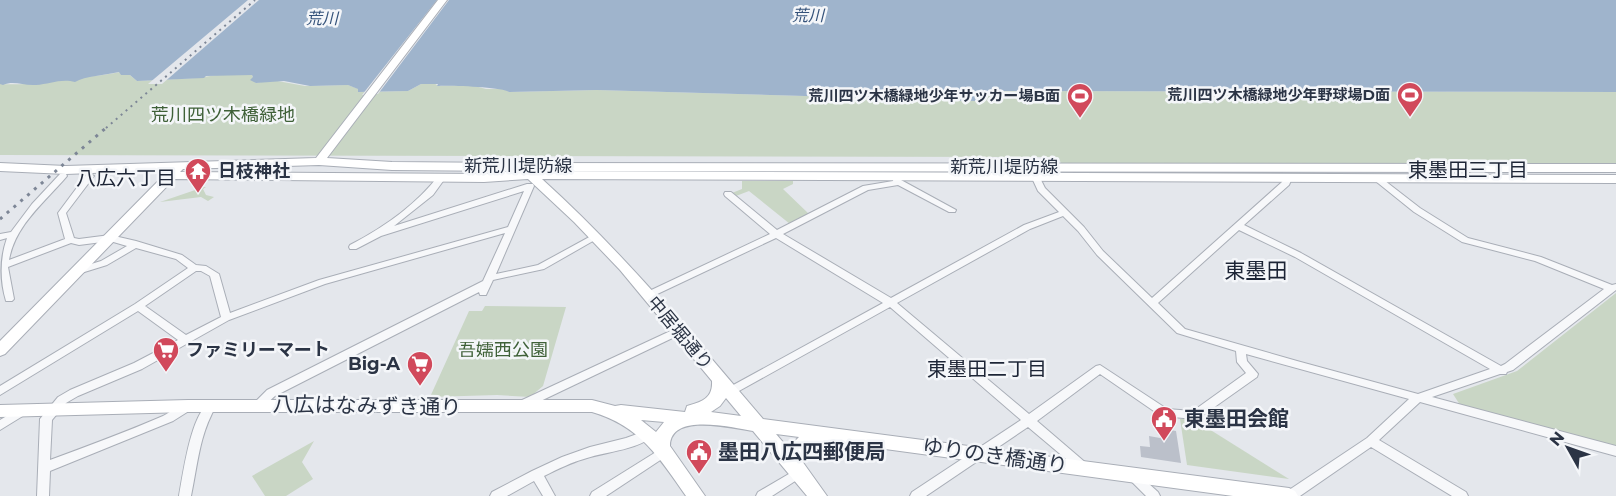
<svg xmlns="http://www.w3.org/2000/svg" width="1616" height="496" viewBox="0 0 1616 496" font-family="Montserrat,'Noto Sans JP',sans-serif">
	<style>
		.green { fill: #c9d6c5 }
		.water { fill: #9fb4cc }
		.pier { fill: #e4e7ec }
		.building { fill: #bbc0ca }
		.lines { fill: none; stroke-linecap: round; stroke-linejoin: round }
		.street-casing { stroke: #a9aeb7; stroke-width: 2 }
		.secondary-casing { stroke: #a9aeb7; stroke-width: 2 }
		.street { fill: #f7f8fa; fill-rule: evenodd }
		.secondary { fill: #fff; fill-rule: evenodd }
		.rail-far1 { stroke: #7d8696; stroke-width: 2; stroke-dasharray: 2 4.5; stroke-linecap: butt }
		.rail { stroke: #7d8696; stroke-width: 3; stroke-dasharray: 3 6; stroke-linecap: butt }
		.labels { text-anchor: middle; stroke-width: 5; stroke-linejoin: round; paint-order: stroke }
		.far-poi-label { font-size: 15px; font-weight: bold; fill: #2b3445; stroke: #f4f6f9; text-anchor: end }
		.far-water-label { font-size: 16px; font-style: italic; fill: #34527a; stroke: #f4f6f9 }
		.park-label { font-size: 18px; fill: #3f6138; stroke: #f4f6f9 }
		.street-label { font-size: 18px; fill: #2b3445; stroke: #f4f6f9 }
		.poi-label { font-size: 18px; font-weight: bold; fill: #2b3445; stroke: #f4f6f9; text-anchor: start }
		.neighbourhood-label { font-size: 20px; fill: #1d2536; stroke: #f4f6f9 }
		.quarter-label { font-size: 21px; fill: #1d2536; stroke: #f4f6f9 }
		.near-street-label { font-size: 21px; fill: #2b3445; stroke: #f4f6f9 }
		.near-poi-label { font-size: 21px; font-weight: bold; fill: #2b3445; stroke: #f4f6f9; text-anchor: start }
	</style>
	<rect width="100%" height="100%" fill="#e4e7ec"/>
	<g class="green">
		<path d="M120 72 121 75H130L137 81 197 78 224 74 252 75 256 83 272 80 305 86 348 85 359 89 358 92 408 91 421 84 434 83 438 86 471 85 486 89H504L509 92 597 90 976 101 980 95 995 91 1616 92V166L1062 165 1058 157 0 155V84C26 85 42 83 69 79 86 76 103 76 120 72Z"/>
		<polygon points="742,181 793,181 793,184 783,189 809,214 790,224 749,191 736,196 732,193 742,189"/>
		<polygon points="204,187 206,187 203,189 206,195 214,197 208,201 201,197 160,202"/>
		<polygon points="1616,293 1616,448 1462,408 1453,394 1517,371"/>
		<polygon points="485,306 566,307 543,386 530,397 497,395 430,397 469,311 482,311"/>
		<polygon points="1180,419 1193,419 1289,479 1187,465"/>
		<polygon points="314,441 302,462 313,479 286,496 265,496 252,476"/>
	</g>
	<path class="water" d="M0 0H1616V92L995 91 980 95 976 101 597 90 509 92C502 87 449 85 437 86L438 84H421L408 91 358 92V89L348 85 310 86 284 81 256 83 250 80 253 77 252 75 206 76 204 78 137 81 130 75H121L119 72C106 75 85 76 75 82 62 78 49 84 36 85 23 86 14 80 3 85L0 84Z"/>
	<g class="pier">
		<polygon points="248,0 259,0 162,84 148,84"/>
		<polygon points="437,0 449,0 378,94 362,95"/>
	</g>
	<polygon class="building" points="1159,428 1176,431 1181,463 1141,457 1140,446 1150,447 1149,436 1160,438"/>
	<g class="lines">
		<g class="street-casing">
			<g id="street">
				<path d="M60 174H66L67 176C45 202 15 225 9 260L65 239 58 213 87 174H90L94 176 66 213 74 238 79 239 110 235 136 241 182 255 196 265 206 266 219 274 230 313 319 280 508 227 524 191 381 236 356 249H350L349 247 350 245C383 228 416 205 439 175H442L446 177 433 195 394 226 527 184H533L534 186 496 274 538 265 593 235 596 234 600 237 544 269 493 280 486 295H480L479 292 275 396C269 401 262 411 253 408L252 405 267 390 483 281 505 233 325 284 229 320 142 369 78 396 66 403 52 420 50 460C88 446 126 432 163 416 172 412 182 401 192 403L193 406 192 409 173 421 50 471 49 496H37L40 419 58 397 70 390 134 363 178 340 138 311 0 395V386L135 304 188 268 176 259 136 248 107 265 78 274 73 271 75 269 101 261 127 246 110 241 79 245 71 243 8 267 14 299 12 301H6C0 281 0 258 7 238L0 240V234L11 232 32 204ZM196 271H201L210 276 221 317 186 335 145 306Z"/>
				<path d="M894 175H900L901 180 956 210 955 212H949L898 185 868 190 783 234 891 298 1024 225 1059 212 1038 191 1032 178 1036 176H1039L1045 188 1084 227 1103 251 1152 298 1282 182 1285 176H1288L1292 178 1289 185 1244 225 1301 253 1501 366 1505 364 1604 289 1535 261 1462 242 1414 212 1373 179 1377 177H1380L1420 208 1468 238 1541 257 1612 285 1616 284V290L1513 370 1507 372 1506 374H1500L1432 397 1616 446V456L1420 402 1379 440 1466 492 1468 496H1452L1371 447 1300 496H1284L1286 492 1367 438 1409 399 1246 354 1247 361 1258 374 1257 377 1199 418 1195 419 1161 416 1100 374 1037 421 1086 463 1088 466 1086 469 1082 471 1078 469 1028 427 926 496H910L912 492 1021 420 890 307 730 396 726 395 725 392 726 389 883 303 776 238 651 297 648 298 643 295 645 293 770 234 725 196 724 194 725 192H731L777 230 863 186 893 181ZM1063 216 1078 231 1097 255 1177 333 1236 351 1237 362 1246 373 1193 411 1167 409 1100 365 1096 366 1029 414 897 303 1030 229ZM1239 230 1295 257 1490 369 1418 394 1297 361 1185 329 1158 303Z"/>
				<polygon points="679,327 683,329 684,331 683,333 528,407 524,408 520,407 519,404 520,401"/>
				<path d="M211 402 215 403 216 406C199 436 198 463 191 496H179C183 475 191 411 211 402Z"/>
				<polygon points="22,407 26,408 28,411 26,414 0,430 0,420"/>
				<path d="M648 430 652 431 654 434C643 449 605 452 587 458 572 462 558 469 544 476L555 496H543L534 481 507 496H490L492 492 532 471 562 457 590 447 626 438Z"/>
				<polygon points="664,447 668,449 670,452 668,455 606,496 590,496 592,492"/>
				<polygon points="799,468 803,470 805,473 803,476 772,496 756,496 758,492"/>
				<polygon points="1133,471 1137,473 1158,492 1160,496 1146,496 1129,479 1127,476 1129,473"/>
			</g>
		</g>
		<g class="secondary-casing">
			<path id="secondary" d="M438 0H447L327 158 392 162 517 163 1616 164V172L517 171 392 170 319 165 183 169 180 172 484 174 514 171 1616 175V183L542 179C623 252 692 336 763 419L1289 488 1295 491 1298 496H1233L826 441 806 450 802 461 827 496H807L753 431C733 428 670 412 670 446L705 496H686C659 457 640 426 592 412H188L0 417V405L188 400H592L615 406 621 405 685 412 687 406C701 402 713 399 712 381L620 270 574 222 528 179 484 182 174 179 5 354 0 356V341L169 170 66 174 0 171V163L66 166 316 158ZM726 398 741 416 711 412 720 406ZM641 420 664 422 656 432ZM776 434 799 437 788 448Z"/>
		</g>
		<use href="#street" class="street"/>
		<use href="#secondary" class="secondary"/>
		<polyline class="rail-far1" points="106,128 255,0"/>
		<polyline class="rail" points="0,219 107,127"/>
	</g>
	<defs>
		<g id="stadium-pin" transform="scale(1.35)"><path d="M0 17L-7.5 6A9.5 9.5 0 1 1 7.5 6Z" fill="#d1495b" stroke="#f4f6f9"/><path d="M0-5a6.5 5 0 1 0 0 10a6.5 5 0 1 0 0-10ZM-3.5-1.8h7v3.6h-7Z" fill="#fff"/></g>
		<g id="temple-pin" transform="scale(1.35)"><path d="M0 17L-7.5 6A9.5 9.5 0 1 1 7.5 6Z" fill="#d1495b" stroke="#f4f6f9"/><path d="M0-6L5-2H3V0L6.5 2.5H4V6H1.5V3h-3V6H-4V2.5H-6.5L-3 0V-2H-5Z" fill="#fff"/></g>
		<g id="supermarket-pin" transform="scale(1.35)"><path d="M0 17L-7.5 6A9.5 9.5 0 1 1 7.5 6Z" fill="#d1495b" stroke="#f4f6f9"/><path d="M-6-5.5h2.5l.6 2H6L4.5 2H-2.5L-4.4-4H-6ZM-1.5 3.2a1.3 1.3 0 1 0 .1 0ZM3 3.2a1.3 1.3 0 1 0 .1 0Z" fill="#fff"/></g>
		<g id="civic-pin" transform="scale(1.35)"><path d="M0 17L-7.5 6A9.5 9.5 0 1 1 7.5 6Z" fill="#d1495b" stroke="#f4f6f9"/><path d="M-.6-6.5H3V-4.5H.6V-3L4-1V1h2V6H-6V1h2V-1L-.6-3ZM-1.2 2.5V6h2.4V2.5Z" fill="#fff"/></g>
	</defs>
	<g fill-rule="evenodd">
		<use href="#stadium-pin" x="1410" y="95"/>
		<use href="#stadium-pin" x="1080" y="96"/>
		<use href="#temple-pin" x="198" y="171"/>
		<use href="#supermarket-pin" x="166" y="350"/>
		<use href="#supermarket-pin" x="420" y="364"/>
		<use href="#civic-pin" x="1164" y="419"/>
		<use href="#civic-pin" x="699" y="452"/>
	</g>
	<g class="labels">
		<g class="far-poi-label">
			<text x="1390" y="100">荒川四ツ木橋緑地少年野球場D面</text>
			<text x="1060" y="101">荒川四ツ木橋緑地少年サッカー場B面</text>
		</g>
		<g class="far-water-label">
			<text x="808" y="21">荒川</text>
			<text x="322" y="24">荒川</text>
		</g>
		<g class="park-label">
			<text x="223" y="121">荒川四ツ木橋緑地</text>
			<text x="503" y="356">吾嬬西公園</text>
		</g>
		<g class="street-label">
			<text x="518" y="172">新荒川堤防線</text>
			<text x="1004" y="173">新荒川堤防線</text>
			<text transform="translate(680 333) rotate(50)" y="6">中居堀通り</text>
		</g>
		<g class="poi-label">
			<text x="218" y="177">日枝神社</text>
			<text x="186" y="356">ファミリーマート</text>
			<text x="400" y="370" text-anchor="end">Big-A</text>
		</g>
		<g class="neighbourhood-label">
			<text x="1468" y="177">東墨田三丁目</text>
			<text x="126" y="185">八広六丁目</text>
			<text x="987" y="376">東墨田二丁目</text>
		</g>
		<g class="quarter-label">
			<text x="1256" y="278">東墨田</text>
		</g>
		<g class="near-street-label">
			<text transform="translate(367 406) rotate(1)" y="7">八広はなみずき通り</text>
			<text transform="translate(995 456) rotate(8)" y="7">ゆりのき橋通り</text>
		</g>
		<g class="near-poi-label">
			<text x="1184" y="426">東墨田会館</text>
			<text x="718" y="459">墨田八広四郵便局</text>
		</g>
	</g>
	<g transform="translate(1568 448) rotate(310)" stroke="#f4f6f9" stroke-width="4.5" paint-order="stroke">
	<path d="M0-4.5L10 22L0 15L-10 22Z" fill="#2b3445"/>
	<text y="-9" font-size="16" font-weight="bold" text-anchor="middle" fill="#2b3445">N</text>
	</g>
</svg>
